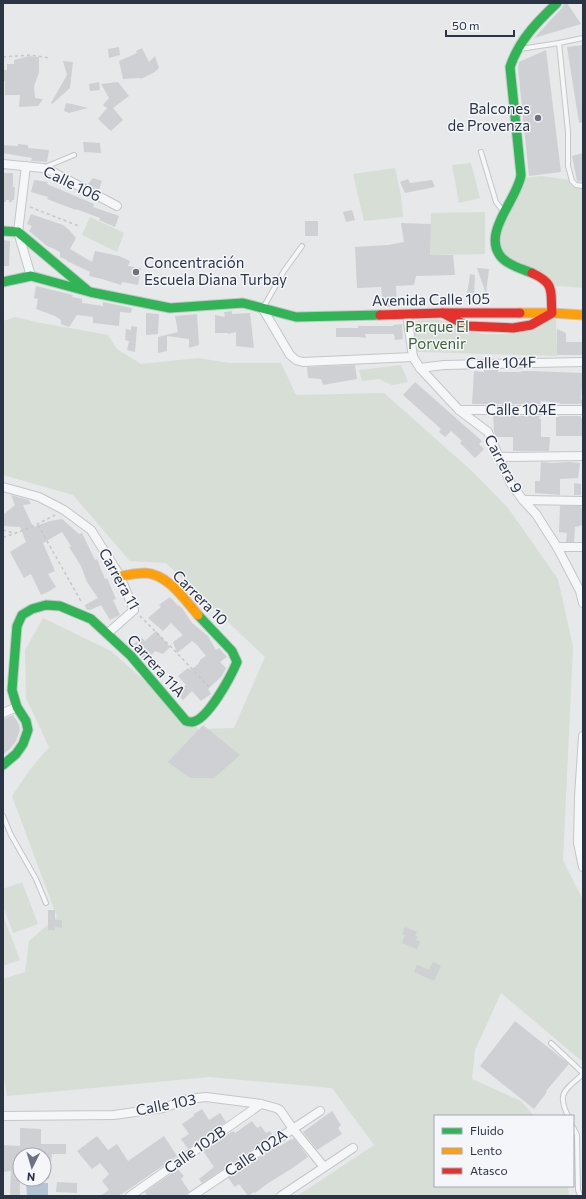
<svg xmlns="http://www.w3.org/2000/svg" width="586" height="1199" viewBox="0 0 586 1199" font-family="Commissioner,sans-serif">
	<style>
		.green { fill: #d6ded6 }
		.water { fill: #b4c4d5 }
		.building { fill: #ced0d3 }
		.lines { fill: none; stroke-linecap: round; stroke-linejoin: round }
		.lane-casing { stroke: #c4c6c8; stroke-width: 6 }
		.street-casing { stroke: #c4c6c8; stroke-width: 10 }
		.fast-casing { stroke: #c4c6c8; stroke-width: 11 }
		.slow-casing { stroke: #c4c6c8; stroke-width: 11 }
		.jam-casing { stroke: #c4c6c8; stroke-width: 11 }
		.path { stroke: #c5c6ca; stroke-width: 1.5; stroke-dasharray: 3 3; stroke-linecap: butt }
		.lane { stroke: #f5f6f7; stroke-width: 4 }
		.street { stroke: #f5f6f7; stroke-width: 8 }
		.fast { stroke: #30b455; stroke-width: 9 }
		.slow { stroke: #ff9f0a; stroke-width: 9 }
		.jam { stroke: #e5322d; stroke-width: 9 }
		.poi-dot { fill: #6c737f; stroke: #f4f6f9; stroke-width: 1.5 }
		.labels { text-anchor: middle; stroke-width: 3; stroke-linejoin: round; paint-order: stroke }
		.poi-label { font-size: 15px; fill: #2b3445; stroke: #f4f6f9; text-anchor: end }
		.street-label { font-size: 15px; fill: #2b3445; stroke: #f4f6f9 }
		.park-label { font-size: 15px; fill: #3f6138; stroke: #f4f6f9 }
	</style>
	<rect width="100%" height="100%" fill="#e6e8ea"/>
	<g class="green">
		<polygon points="471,163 480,198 459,203 452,165"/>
		<polygon points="395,168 401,196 403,217 364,221 353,174"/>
		<polygon points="541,176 577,181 583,180 583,288 560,286 552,287 500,255 498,232 525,178"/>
		<polygon points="485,212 485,254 430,255 431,213"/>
		<polygon points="90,217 124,233 117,252 82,235"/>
		<polygon points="556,315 557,356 419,352 414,350 412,325 416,321 423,319 437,319 457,324 471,332 484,334 512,334 539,328 541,323"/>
		<polygon points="15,317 36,322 108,335 117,349 141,364 198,358 229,363 281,363 296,395 384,393 473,472 508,508 558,579 573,647 563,860 583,900 583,1062 501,993 475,1050 472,1079 521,1101 534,1116 435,1116 435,1186 568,1186 569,1196 297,1196 374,1145 332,1088 210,1077 7,1096 3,1072 3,979 25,972 29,941 57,917 12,796 29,771 49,747 26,698 25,650 43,618 111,651 199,729 234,728 265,657 166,563 130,561 73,495 3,475 3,321"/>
		<polygon points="401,365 408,382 392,385 379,379 362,381 359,370"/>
		<polygon points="22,882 38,924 13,933 3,906 3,889"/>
		<polygon points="3,915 20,960 3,966"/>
	</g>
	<polygon class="water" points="26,1183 48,1183 48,1196 27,1196"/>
	<g class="building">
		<polygon points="567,3 581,24 534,38 562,8 564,4"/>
		<polygon points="583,45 583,122 579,123 567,47"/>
		<polygon points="119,47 120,55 109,58 108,49"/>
		<polygon points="142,48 149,62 155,56 159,68 155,72 141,79 140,78 123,79 119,61 137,53 136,51"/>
		<polygon points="546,50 561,172 529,176 518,68 519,62"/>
		<polygon points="29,56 39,57 39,73 34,86 35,98 43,99 38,106 19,107 20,95 5,95 5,81 3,81 3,70 7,70 7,64 14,64 14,60"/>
		<polygon points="63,61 73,62 70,88 52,104 51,103 67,75"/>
		<polygon points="99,82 100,90 90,91 89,84"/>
		<polygon points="118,82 129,96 113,108 123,120 111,131 98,119 107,108 103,105 109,98 101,84"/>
		<polygon points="66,103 72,104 88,108 69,113 64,111"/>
		<polygon points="83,142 100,143 101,153 84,152"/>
		<polygon points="18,144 28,145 28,148 49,150 47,162 31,161 32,158 3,153 3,145 18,146"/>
		<polygon points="583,153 583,180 577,181 572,156"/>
		<polygon points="3,173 13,173 13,187 15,187 14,200 3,200"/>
		<polygon points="93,178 102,181 99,190 88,184"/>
		<polygon points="408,179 410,183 432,180 435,187 405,193 400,182"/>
		<polygon points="34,180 48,182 47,184 94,204 93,207 119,216 115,227 99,220 100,218 76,209 76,210 47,199 48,197 31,192"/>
		<polygon points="352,210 355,220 346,222 343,212"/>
		<polygon points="31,214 63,225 69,230 76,238 70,249 92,262 95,251 119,256 130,261 128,266 141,268 138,285 122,282 121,285 102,279 89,276 90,272 67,261 67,260 60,257 60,252 52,248 47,246 29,231 32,226 27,224"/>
		<rect x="305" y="221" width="13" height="15"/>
		<polygon points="401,223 431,224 430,255 453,255 455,275 416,276 414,285 396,286 397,307 383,307 381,287 357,288 355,247 388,245 404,242"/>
		<polygon points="3,240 10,241 9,266 3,266"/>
		<polygon points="477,268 489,269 486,294"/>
		<polygon points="470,274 475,275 474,296 467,295"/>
		<polygon points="36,286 73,295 72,297 82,299 82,303 103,306 103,302 132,308 131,313 120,312 119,326 93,323 93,317 77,315 69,327 61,324 61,320 55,316 36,309 38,299 34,298"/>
		<polygon points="232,311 232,314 250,313 254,348 236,346 236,332 228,334 228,333 215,333 215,315 225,317 224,312"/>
		<polygon points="146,313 159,314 158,334 146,335"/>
		<polygon points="197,314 199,345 189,348 189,339 167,336 167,351 158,353 158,337 178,332 175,316"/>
		<polygon points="402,324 403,339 395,340 394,334 365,334 366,338 358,337 336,337 336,328 358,328 358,326 394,326 393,325"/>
		<polygon points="131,326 137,327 135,352 127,350 129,341 125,340 126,329 131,330"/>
		<polygon points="557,329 566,333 566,342 583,342 583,355 557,355"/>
		<polygon points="355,365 357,379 323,385 321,379 308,378 307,367"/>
		<polygon points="484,370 498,370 498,372 521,372 522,371 530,371 583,373 581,399 582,400 582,404 560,404 560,403 541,401 540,404 472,404 474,371 484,372"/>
		<polygon points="415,382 482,441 479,444 484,449 475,458 460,443 462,441 451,431 445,437 439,432 441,429 403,395"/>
		<polygon points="493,416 540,416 539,419 541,419 541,437 550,437 549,451 513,451 513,437 496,437 494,431"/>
		<polygon points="559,416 581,416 581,418 583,418 582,436 556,436 556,417 559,417"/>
		<polygon points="541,462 552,463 570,462 580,463 578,478 560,479 560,495 535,493 535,481 540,481"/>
		<polygon points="574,483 581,484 581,495 574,495"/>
		<polygon points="11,495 29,500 31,504 23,505 33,527 50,521 62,519 79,534 82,533 95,560 97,559 105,579 107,578 116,599 113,600 120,615 110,620 101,605 90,610 86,609 85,605 98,598 87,582 81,566 69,547 71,546 62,532 43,543 55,571 48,574 56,587 48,592 41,595 31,574 24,578 10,552 26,542 20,527 3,526 3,515 15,505"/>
		<polygon points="560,506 581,506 581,508 583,508 583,525 575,527 574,542 566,542 567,533 559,532"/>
		<polygon points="170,597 178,606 179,605 182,608 192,623 208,636 216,650 219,648 227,657 220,662 226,668 222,676 208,689 211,694 201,701 192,691 183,700 176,693 186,685 178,676 188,668 191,670 198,664 201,659 206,656 197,645 192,641 177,653 173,642 183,635 171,623 163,631 148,618 161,607 159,605"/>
		<polygon points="156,631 170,647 163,654 155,651 145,661 131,646 142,638 145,641"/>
		<polygon points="13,715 19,724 20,730 16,741 10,749 3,755 3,719"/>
		<polygon points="203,725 240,755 214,778 190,778 168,762"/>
		<polygon points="48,910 55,910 55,920 62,920 62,928 55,927 55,930 48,930"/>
		<polygon points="405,927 417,932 415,936 418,937 416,940 420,941 417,949 402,943 405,935 402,934"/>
		<polygon points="433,962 441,966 434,981 414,972 417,965 429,970"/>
		<polygon points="515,1021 569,1064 546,1091 547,1092 534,1109 480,1066"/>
		<polygon points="202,1109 209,1120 220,1113 226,1122 188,1149 181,1139 189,1134 182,1124 194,1116 194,1114"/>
		<polygon points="332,1111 341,1125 338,1128 342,1134 317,1150 303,1132"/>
		<polygon points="252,1121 257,1128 261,1126 266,1133 270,1131 273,1136 202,1183 199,1179 214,1167 203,1151 233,1131 235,1133"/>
		<polygon points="20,1128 41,1129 41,1144 66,1144 66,1154 52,1154 49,1179 44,1179 44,1155 20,1155 19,1156 20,1196 10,1196 11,1171 3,1172 3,1145 20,1146"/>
		<polygon points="97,1136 108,1150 117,1144 128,1161 164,1136 177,1156 119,1196 100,1196 109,1190 102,1181 109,1174 100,1163 92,1169 77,1151"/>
		<polygon points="294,1138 308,1157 291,1169 267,1184 255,1193 254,1192 248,1196 239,1184 235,1187 228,1178 279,1145 280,1146 282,1145 291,1139 292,1140"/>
		<polygon points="178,1169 184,1176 181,1179 189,1191 187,1194 185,1196 147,1196 145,1192"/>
		<polygon points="57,1182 77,1183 77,1193 56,1192"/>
	</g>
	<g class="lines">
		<g class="lane-casing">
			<g id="lane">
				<polyline points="559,43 583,38"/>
				<polyline points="520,49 559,43 568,132 568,166 572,181 576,185 583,186"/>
				<polyline points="481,152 496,202 503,211"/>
				<polyline points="43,168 74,155"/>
				<polyline points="263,308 284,271 302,246"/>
				<polyline points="3,816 11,835 36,879 46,903"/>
				<polyline points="551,1043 583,1073"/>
				<path d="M568 1116C556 1092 566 1090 583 1074"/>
				<polyline points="573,1127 577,1135 578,1190 580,1196"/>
			</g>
		</g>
		<g class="street-casing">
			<g id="street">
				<polyline points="3,164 43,168 49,170 117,206"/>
				<polyline points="26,166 18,232 31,276"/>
				<polyline points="263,309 290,355 296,360 303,362 413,357"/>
				<polyline points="407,314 413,357 420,368 459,410 488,432 511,484 523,500 536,514 557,547 580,591 583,603"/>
				<polyline points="420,368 444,365 583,362"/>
				<polyline points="459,410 583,410"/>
				<polyline points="499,457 583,456"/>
				<polyline points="3,487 39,497 64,510 91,530 120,576 134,610 108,633"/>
				<polyline points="523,500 583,501"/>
				<polyline points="557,547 583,547"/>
				<polyline points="3,713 17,707"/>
				<polyline points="583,736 579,797 578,843 583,867"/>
				<polyline points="3,1116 114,1115 163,1108 189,1099 206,1097 261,1104 276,1108 280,1110 293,1129 324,1167"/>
				<polyline points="130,1196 261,1104"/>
				<polyline points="192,1196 320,1111"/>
				<polyline points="281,1196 353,1148"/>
			</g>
		</g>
		<g class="fast-casing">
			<g id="fast">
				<polyline points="3,231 18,232 87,290"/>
				<path d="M532 273C522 269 510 266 502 258 480 234 518 199 521 175L510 67C519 40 537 22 557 3"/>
				<polyline points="3,282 31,276 90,292 170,308 243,303 296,317 380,315"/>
				<path d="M3 765 16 754 23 744 28 730 26 721 17 707 12 690 17 626 22 615 32 609 46 605 60 606 91 619 131 656 186 721C188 722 190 722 192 722 208 720 231 676 237 662L232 651 198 615"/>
			</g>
		</g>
		<g class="slow-casing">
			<g id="slow">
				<polyline points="520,313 552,313 583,315"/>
				<path d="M120 576C128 575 137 573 145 573 168 574 184 599 198 615"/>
			</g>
		</g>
		<g class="jam-casing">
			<g id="jam">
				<path d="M443 313 467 326 513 328 531 325 552 313C550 291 556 284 532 273"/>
				<polyline points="380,315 442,313 520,313"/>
			</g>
		</g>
		<g class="path">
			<polyline points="3,57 30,55 50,58"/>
			<polyline points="3,201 13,201"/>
			<polyline points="30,207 79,226"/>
			<polyline points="38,525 82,603"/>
			<polyline points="3,530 13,533"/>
			<path d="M3 537C22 532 38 524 55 515"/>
			<polyline points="140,616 177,653 211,689"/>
		</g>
		<use href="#lane" class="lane"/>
		<use href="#street" class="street"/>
		<use href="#fast" class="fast"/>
		<use href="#slow" class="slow"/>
		<use href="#jam" class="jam"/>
	</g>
	<g class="poi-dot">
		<circle cx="538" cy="118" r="4"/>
		<circle cx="136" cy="272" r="4"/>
	</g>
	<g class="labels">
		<g class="poi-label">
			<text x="530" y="114">Balcones<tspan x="530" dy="17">de Provenza</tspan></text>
			<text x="144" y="268" text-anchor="start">Concentración<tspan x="144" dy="17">Escuela Diana Turbay</tspan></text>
		</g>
		<g class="street-label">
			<text transform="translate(72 184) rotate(26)" y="5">Calle 106</text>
			<text transform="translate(431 300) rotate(-1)" y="5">Avenida Calle 105</text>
			<text transform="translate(501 363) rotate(-1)" y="5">Calle 104F</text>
			<text x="521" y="415">Calle 104E</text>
			<text transform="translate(503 464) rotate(62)" y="5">Carrera 9</text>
			<text transform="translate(119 579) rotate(61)" y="5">Carrera 11</text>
			<text transform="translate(200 598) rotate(45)" y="5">Carrera 10</text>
			<text transform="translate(156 666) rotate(48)" y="5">Carrera 11A</text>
			<text transform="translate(166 1105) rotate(-11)" y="5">Calle 103</text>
			<text transform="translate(195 1150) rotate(-35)" y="5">Calle 102B</text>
			<text transform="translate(256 1153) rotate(-34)" y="5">Calle 102A</text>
		</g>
		<g class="park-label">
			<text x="437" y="332">Parque El<tspan x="437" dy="17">Porvenir</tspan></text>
		</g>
	</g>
	<rect width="586" height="1199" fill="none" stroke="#2b3445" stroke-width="8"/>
	<rect x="434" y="1115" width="140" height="72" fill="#f4f6f9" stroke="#a4a8b1"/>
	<rect x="442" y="1128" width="20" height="6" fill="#30b455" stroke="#a4a8b1"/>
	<text x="470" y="1135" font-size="12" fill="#2b3445">Fluido</text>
	<rect x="442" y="1148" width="20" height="6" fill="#ff9f0a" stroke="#a4a8b1"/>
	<text x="470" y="1155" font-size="12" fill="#2b3445">Lento</text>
	<rect x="442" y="1168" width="20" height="6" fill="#e5322d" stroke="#a4a8b1"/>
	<text x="470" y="1175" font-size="12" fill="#2b3445">Atasco</text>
	<g transform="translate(32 1167) rotate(185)"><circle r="19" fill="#f4f6f9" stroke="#a4a8b1"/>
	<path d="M0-3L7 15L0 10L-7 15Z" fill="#6c737f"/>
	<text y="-6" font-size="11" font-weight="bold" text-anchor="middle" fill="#2b3445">N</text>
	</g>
	<path d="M446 30v6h68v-6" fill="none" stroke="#2b3445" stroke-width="2"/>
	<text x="452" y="30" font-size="12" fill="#2b3445" stroke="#f4f6f9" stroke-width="3" paint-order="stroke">50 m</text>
</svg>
